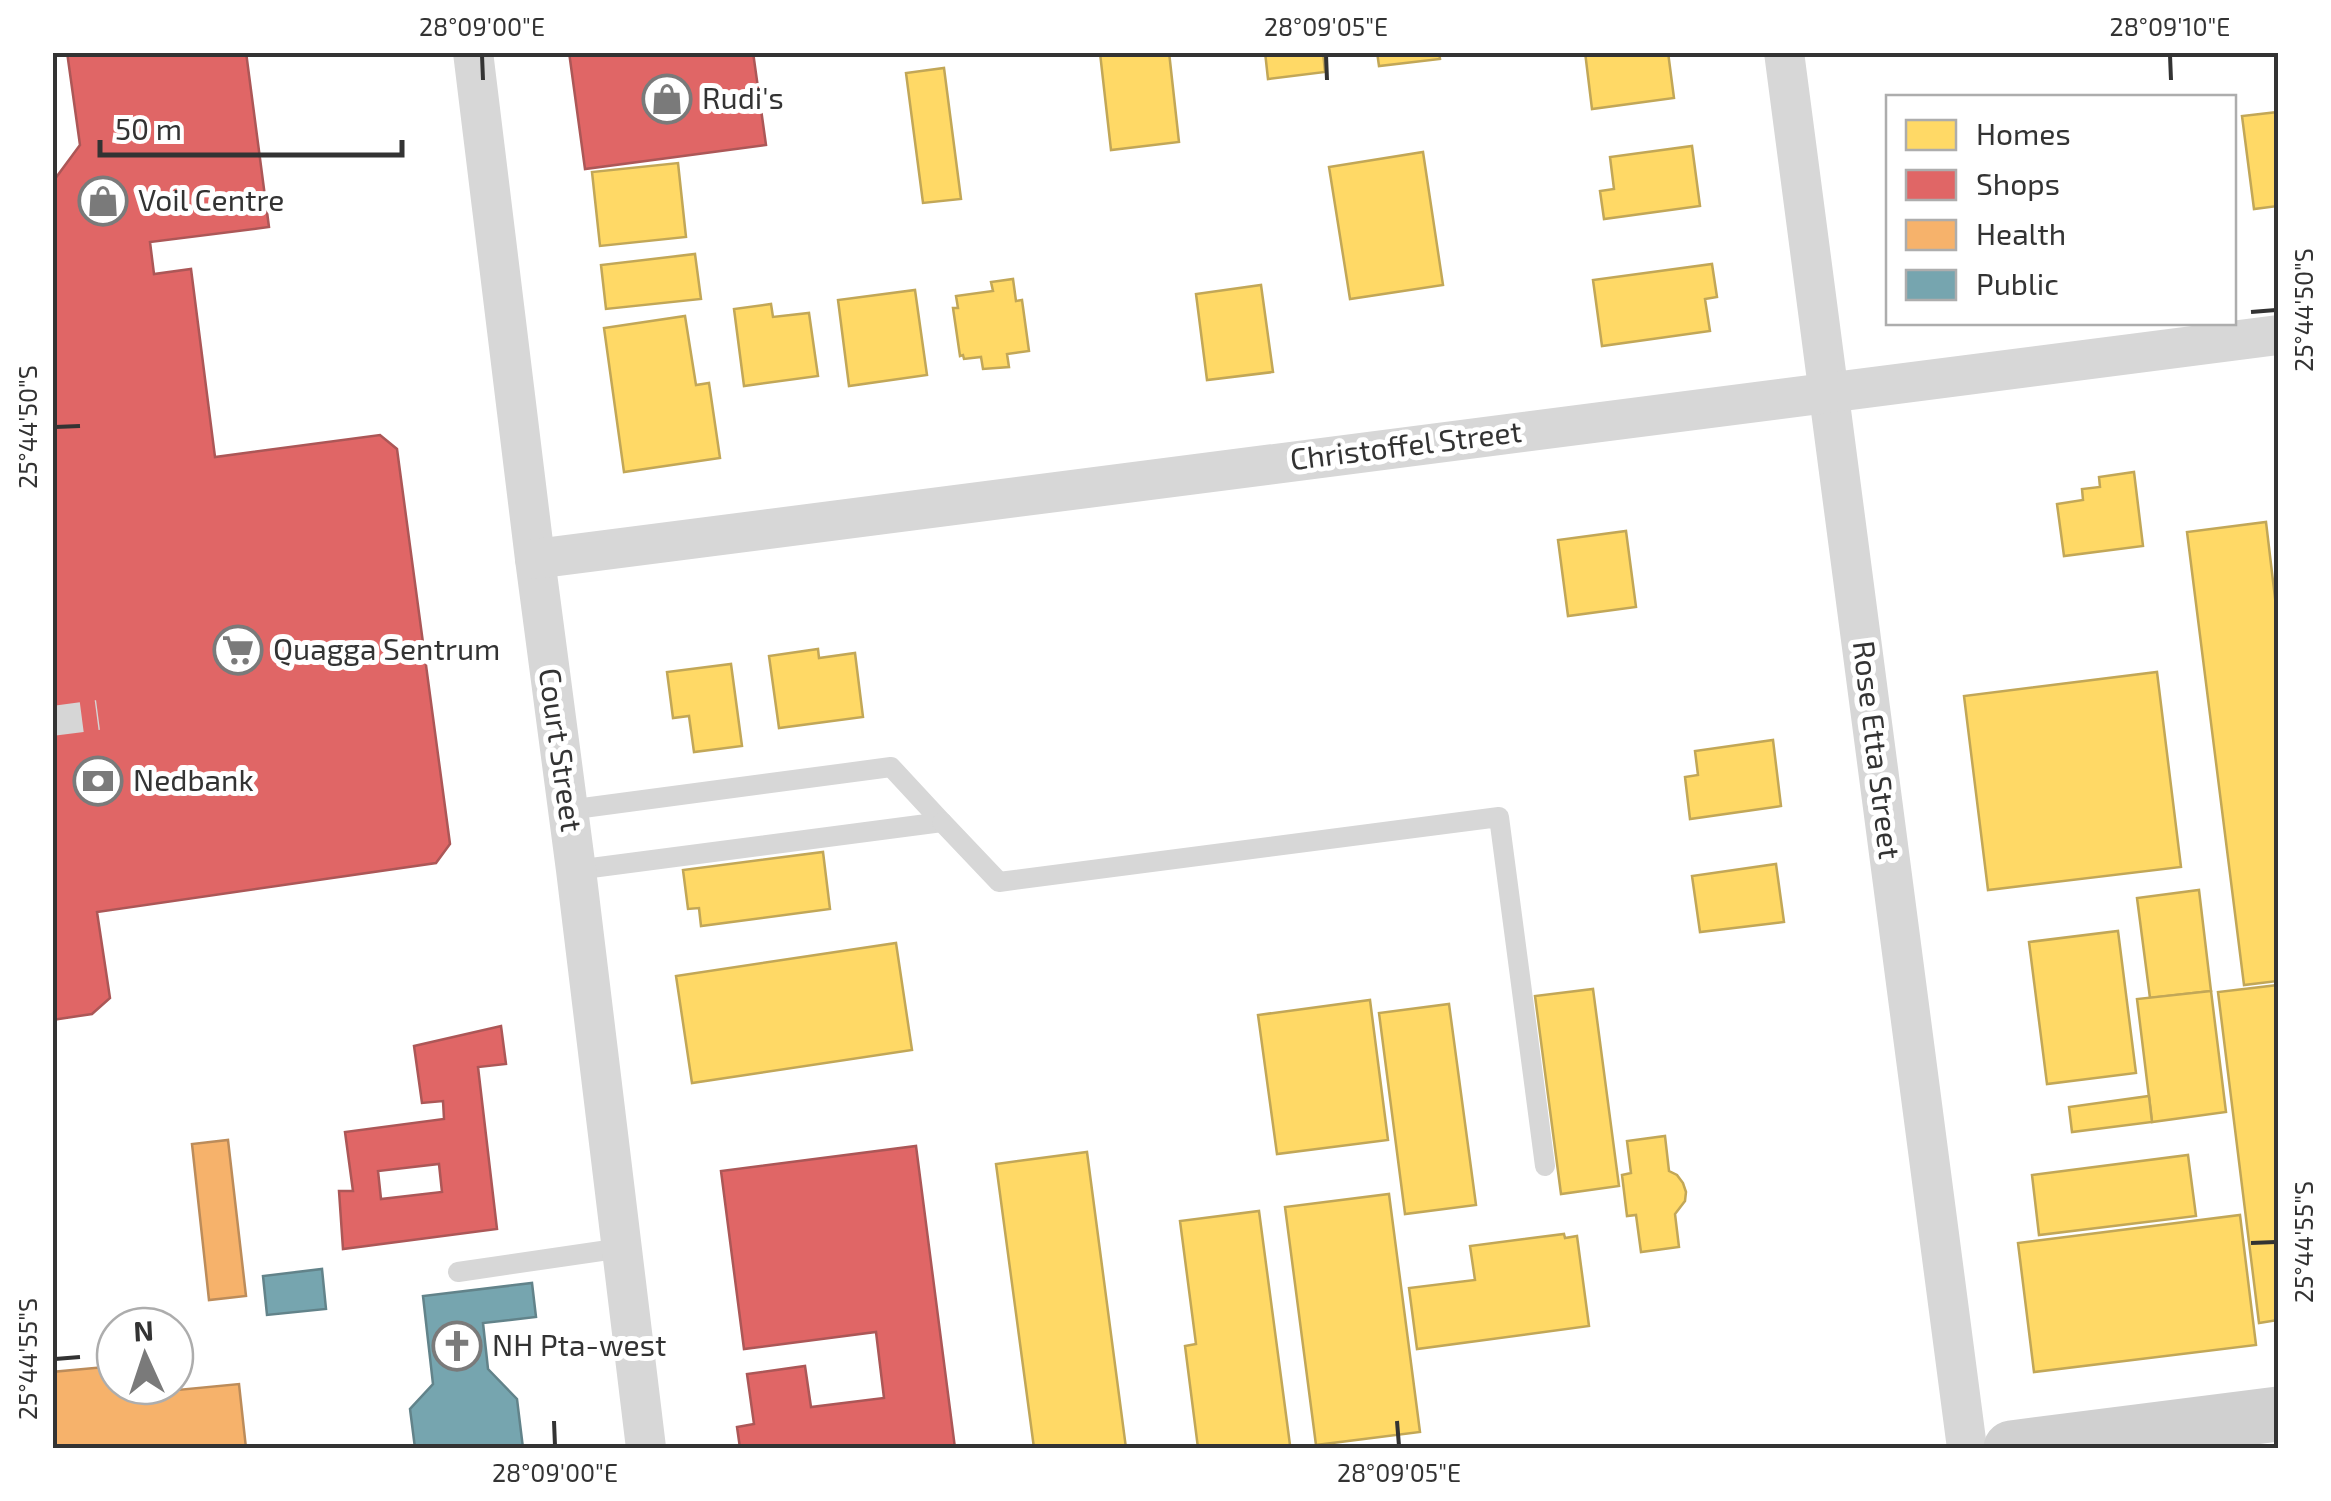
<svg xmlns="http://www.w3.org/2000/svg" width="2331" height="1501" viewBox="0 0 2331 1501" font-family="'Exo 2',sans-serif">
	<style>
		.homes { fill: #ffd966; stroke: #c2a757; stroke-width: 2.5 }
		.shops { fill: #e06666; stroke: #ac5757; stroke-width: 2.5; fill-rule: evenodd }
		.health { fill: #f6b26b; stroke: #bc8c5a; stroke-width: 2.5 }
		.public { fill: #76a5af; stroke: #62838a; stroke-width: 2.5 }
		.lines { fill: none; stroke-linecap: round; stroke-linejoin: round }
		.pedestrian-tunnel { stroke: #d6d6d6; stroke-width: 30; stroke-dasharray: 30 15; stroke-linecap: butt }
		.service { stroke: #d7d7d7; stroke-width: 20 }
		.minor { stroke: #d7d7d7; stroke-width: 40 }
		.secondary { stroke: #d0d0d0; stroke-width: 55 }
		.ticks { fill: none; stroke: #333; stroke-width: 4 }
		.labels { text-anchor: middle; stroke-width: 10; stroke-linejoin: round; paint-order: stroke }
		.poi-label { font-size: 30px; fill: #333; stroke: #fff; text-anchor: start }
		.street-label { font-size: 30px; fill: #333; stroke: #fff }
		.neatline { fill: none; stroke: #333; stroke-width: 4 }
		.ticks-label { font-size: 25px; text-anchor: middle; fill: #333 }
	</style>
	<rect width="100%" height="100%" fill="#fff"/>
	<g class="homes">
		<polygon points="1169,52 1179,142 1111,150 1100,53"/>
		<polygon points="1265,52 1323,52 1325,72 1268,79"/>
		<polygon points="1377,52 1439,52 1440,59 1379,66"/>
		<polygon points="1585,52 1668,52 1674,98 1592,109"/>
		<polygon points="944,68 961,199 923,203 906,73"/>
		<polygon points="2278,112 2278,206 2254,209 2242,116"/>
		<polygon points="1692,146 1700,206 1604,219 1600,191 1614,189 1610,157"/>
		<polygon points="1423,152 1443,285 1350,299 1329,167"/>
		<polygon points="678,163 686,237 600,246 592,172"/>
		<polygon points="695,254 701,299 606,309 601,265"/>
		<polygon points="1712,264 1717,297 1705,299 1710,331 1602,346 1593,280"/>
		<polygon points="1013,279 1016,301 1022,300 1029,351 1007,354 1009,367 983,369 981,357 964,359 963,355 960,356 953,308 958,308 956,296 993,291 991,282"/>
		<polygon points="1261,285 1273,372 1207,380 1196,294"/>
		<polygon points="915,290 927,375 849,386 838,300"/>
		<polygon points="771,304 773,317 809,313 818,376 744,386 734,309"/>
		<polygon points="685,316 696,385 709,383 720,458 624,472 604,328"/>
		<polygon points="2134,472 2143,546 2064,556 2057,504 2083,500 2082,489 2100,487 2099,477"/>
		<polygon points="2266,522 2278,623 2278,981 2244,985 2187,532"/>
		<polygon points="1626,531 1636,607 1568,616 1558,540"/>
		<polygon points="818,649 819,658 855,653 863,717 779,728 769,656"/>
		<polygon points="731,664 742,746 694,752 689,716 673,718 667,672"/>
		<polygon points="2157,672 2181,867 1988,890 1964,696"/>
		<polygon points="1773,740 1781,806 1690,819 1685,777 1698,775 1695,751"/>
		<polygon points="823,852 830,909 701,926 699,908 688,909 683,870"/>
		<polygon points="1776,864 1784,922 1700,932 1692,876"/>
		<polygon points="2199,890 2211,991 2150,998 2137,898"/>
		<polygon points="2118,931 2136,1073 2047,1084 2029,942"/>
		<polygon points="896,943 912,1050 692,1083 676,976"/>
		<polygon points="2278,985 2278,1320 2259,1323 2218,992"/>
		<polygon points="1593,989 1619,1186 1561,1194 1535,996"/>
		<polygon points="2211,991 2226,1112 2152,1122 2137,999"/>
		<polygon points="1370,1000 1388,1140 1277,1154 1258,1015"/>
		<polygon points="1449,1004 1476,1205 1405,1214 1379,1013"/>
		<polygon points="2149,1096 2152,1122 2072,1132 2069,1107"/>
		<polygon points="1665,1136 1669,1171 1677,1175 1683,1183 1686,1192 1685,1201 1675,1214 1679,1247 1641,1252 1636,1215 1627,1216 1622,1175 1631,1173 1627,1141"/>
		<polygon points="1087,1152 1126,1448 1034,1448 996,1164"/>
		<polygon points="2188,1155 2196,1216 2039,1235 2032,1175"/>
		<polygon points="1389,1194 1420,1432 1316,1445 1285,1207"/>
		<polygon points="1259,1211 1290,1445 1261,1448 1198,1448 1185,1346 1196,1344 1180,1221"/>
		<polygon points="2240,1215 2256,1345 2034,1372 2018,1243"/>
		<polygon points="1564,1234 1565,1238 1577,1236 1589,1326 1417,1349 1409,1288 1475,1280 1470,1246"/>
	</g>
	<g class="shops">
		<polygon points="67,52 246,52 269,227 150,242 154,274 191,269 215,457 380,435 397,449 450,844 436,863 97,912 110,998 92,1014 52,1020 52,183 80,145"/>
		<polygon points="569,52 753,52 766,145 585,169"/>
		<path d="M501 1026 506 1064 478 1067 497 1229 343 1249 339 1191H353L345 1132 444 1119 443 1101 422 1103 414 1046ZM439 1164 442 1192 381 1199 378 1171Z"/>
		<polygon points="916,1146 955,1448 740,1448 737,1427 754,1424 747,1374 805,1366 811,1407 884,1398 876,1332 744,1349 721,1171"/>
	</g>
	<g class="health">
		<polygon points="228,1140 246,1296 209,1300 192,1144"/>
		<polygon points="175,1360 178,1390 239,1384 246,1448 52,1448 52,1372 115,1366 115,1386 175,1386"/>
	</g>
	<g class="public">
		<polygon points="322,1269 326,1309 267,1315 263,1276"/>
		<polygon points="532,1283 536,1317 483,1323 488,1369 517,1399 523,1448 415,1448 410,1409 433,1384 423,1296"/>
	</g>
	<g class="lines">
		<polyline class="pedestrian-tunnel" points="52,721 98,715"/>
		<g class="service">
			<polyline points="568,810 891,767 942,822 576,870"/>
			<polyline points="942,822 999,882 1499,817 1545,1166"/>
			<polyline points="458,1272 622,1248"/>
		</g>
		<g class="minor">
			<polyline points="473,52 535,559 576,870 646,1448"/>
			<polyline points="1784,52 1967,1448"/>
			<polyline points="535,559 2278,335"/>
		</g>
		<polyline class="secondary" points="2011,1448 2278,1414"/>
	</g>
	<path class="ticks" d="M482 55 483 80M1326 55 1327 80M2170 55 2171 80M2251 312 2276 310M55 427 80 426M2251 1243 2276 1242M55 1359 80 1357M554 1421 555 1446M1397 1421 1399 1446"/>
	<defs>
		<g id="shop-ring" transform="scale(2.5)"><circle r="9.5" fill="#fff" stroke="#7a7a7a" stroke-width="1.5"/><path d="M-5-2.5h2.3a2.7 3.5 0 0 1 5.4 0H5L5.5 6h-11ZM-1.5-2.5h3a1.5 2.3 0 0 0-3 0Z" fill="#7a7a7a"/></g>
		<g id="supermarket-ring" transform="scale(2.5)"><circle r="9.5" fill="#fff" stroke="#7a7a7a" stroke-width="1.5"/><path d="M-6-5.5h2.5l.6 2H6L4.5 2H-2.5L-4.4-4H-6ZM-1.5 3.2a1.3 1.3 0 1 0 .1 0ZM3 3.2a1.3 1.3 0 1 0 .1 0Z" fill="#7a7a7a"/></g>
		<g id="bank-ring" transform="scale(2.5)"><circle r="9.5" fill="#fff" stroke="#7a7a7a" stroke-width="1.5"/><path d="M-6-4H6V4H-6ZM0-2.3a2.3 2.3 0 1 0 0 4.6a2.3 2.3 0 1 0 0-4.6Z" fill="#7a7a7a"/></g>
		<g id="church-ring" transform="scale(2.5)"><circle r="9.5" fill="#fff" stroke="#7a7a7a" stroke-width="1.5"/><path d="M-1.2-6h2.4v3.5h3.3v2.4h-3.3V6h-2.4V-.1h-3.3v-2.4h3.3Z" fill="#7a7a7a"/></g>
	</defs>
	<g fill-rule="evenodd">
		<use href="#shop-ring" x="667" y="99"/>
		<use href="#shop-ring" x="103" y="201"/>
		<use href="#supermarket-ring" x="238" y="650"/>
		<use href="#bank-ring" x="98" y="781"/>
		<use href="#church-ring" x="457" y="1346"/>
	</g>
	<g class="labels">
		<g class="poi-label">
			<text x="702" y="109">Rudi's</text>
			<text x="138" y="211">Voil Centre</text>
			<text x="273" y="660">Quagga Sentrum</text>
			<text x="133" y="791">Nedbank</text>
			<text x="492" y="1356">NH Pta-west</text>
		</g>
		<g class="street-label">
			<text transform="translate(1406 446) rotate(-7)" y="10">Christoffel Street</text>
			<text transform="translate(560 750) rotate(82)" y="10">Court Street</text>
			<text transform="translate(1876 750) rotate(83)" y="10">Rose Etta Street</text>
		</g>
	</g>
	<rect width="2331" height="1501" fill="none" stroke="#ffffff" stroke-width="110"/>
	<rect x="1886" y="95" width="350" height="230" fill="#ffffff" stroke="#adadad" stroke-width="2.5"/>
	<rect x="1906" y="120" width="50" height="30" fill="#ffd966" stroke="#adadad" stroke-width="2.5"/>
	<text x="1976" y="145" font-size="30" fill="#333333">Homes</text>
	<rect x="1906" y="170" width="50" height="30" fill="#e06666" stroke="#adadad" stroke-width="2.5"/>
	<text x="1976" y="195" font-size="30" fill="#333333">Shops</text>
	<rect x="1906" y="220" width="50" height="30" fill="#f6b26b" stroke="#adadad" stroke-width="2.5"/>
	<text x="1976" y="245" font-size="30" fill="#333333">Health</text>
	<rect x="1906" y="270" width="50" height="30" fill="#76a5af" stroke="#adadad" stroke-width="2.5"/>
	<text x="1976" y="295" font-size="30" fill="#333333">Public</text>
	<g transform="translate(145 1356) rotate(357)"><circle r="48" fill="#ffffff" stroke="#adadad" stroke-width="2.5"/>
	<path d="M0-8L18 38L0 25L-18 38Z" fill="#7a7a7a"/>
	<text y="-15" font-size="28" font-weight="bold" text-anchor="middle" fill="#333333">N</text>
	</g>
	<path d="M100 140v15h302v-15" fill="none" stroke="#333333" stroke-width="5"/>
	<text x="115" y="140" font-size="30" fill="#333333" stroke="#ffffff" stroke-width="8" paint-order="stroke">50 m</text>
	<rect x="55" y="55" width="2221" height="1391" class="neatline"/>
	<g class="ticks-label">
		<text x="482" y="36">28°09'00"E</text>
		<text x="1326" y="36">28°09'05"E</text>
		<text x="2170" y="36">28°09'10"E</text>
		<text transform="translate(2304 310) rotate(-90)" y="9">25°44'50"S</text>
		<text transform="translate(28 427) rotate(-90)" y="9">25°44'50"S</text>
		<text transform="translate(2304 1242) rotate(-90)" y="9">25°44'55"S</text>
		<text transform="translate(28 1359) rotate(-90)" y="9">25°44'55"S</text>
		<text x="555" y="1482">28°09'00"E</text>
		<text x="1399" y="1482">28°09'05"E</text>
	</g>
</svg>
